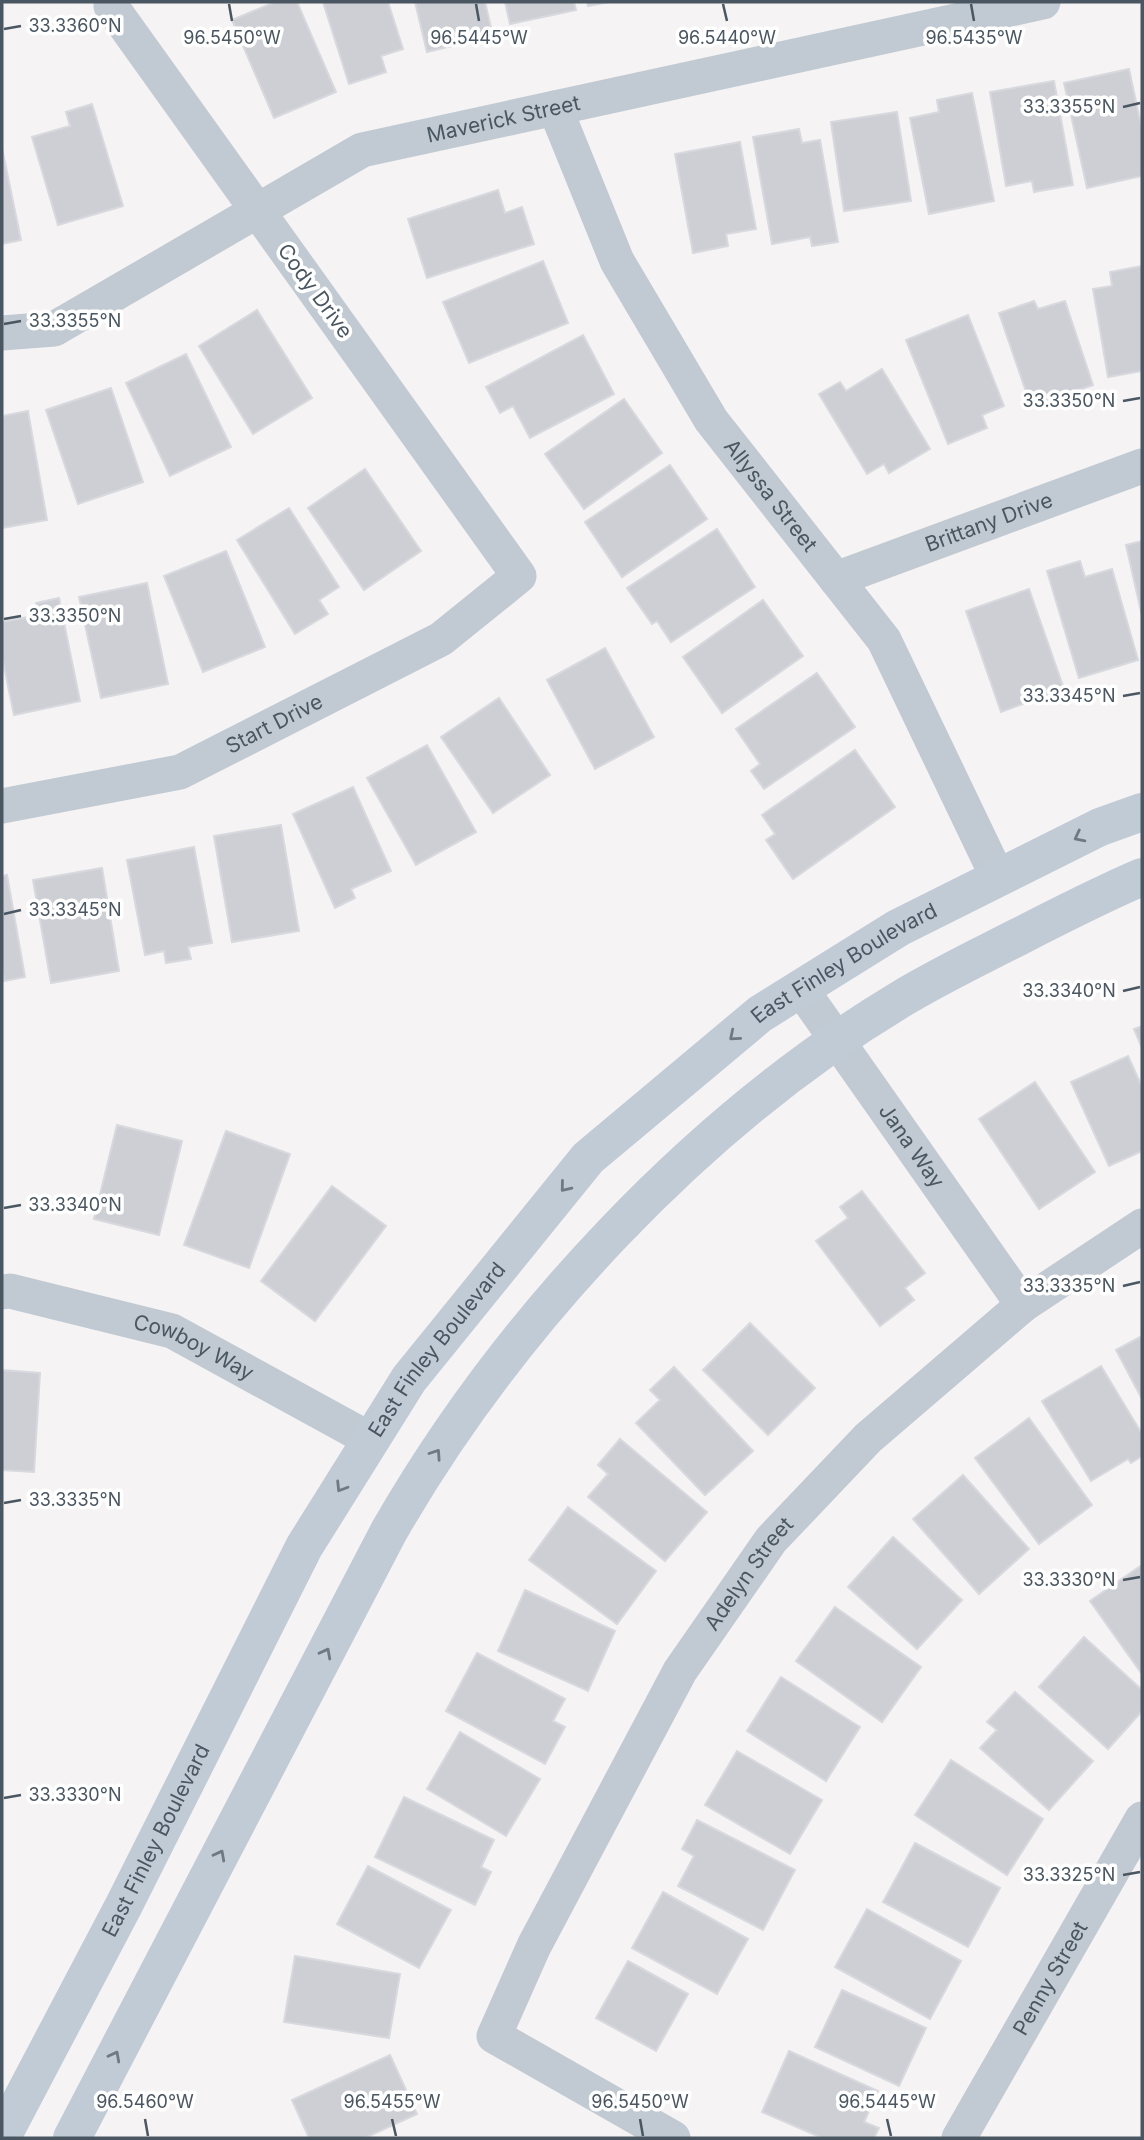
<svg xmlns="http://www.w3.org/2000/svg" width="1144" height="2140" viewBox="0 0 1144 2140" font-family="Inter,sans-serif">
	<style>
		.building { fill: #cdcfd5; stroke: #d7d9de; stroke-width: 2 }
		.lines { fill: none; stroke-linecap: round; stroke-linejoin: round }
		.street { stroke: #c1cad2; stroke-width: 35 }
		.secondary { stroke: #c1cbd6; stroke-width: 38 }
		.oneway { stroke: #6e7984 }
		.ticks { fill: none; stroke: #4a5661; stroke-width: 2.5 }
		.labels { text-anchor: middle; stroke-width: 7; stroke-linejoin: round; paint-order: stroke }
		.street-label { font-size: 21px; fill: #4a5661; stroke: #fff }
		.ticks-label { font-size: 18px; text-anchor: middle; fill: #4a5661; stroke: #fff; stroke-width: 7; stroke-linejoin: round; paint-order: stroke }
	</style>
	<rect width="100%" height="100%" fill="#f5f3f3"/>
	<g class="building">
		<polygon points="275,2 297,2 336,92 274,118 232,20"/>
		<polygon points="323,2 388,2 403,49 381,56 386,72 349,84"/>
		<polygon points="415,2 485,2 493,36 427,52"/>
		<polygon points="505,2 574,2 576,10 510,24"/>
		<polygon points="587,2 609,2 588,6"/>
		<polygon points="1129,69 1142,130 1142,176 1087,188 1064,83"/>
		<polygon points="1054,81 1073,185 1034,192 1032,181 1006,186 990,92"/>
		<polygon points="972,93 994,201 929,214 910,118 939,112 937,100"/>
		<polygon points="92,104 123,206 58,225 32,137 70,126 66,112"/>
		<polygon points="897,112 911,201 844,211 831,122"/>
		<polygon points="799,129 802,143 820,140 838,242 812,246 810,237 772,244 753,137"/>
		<polygon points="740,142 756,229 726,234 728,246 693,253 675,154"/>
		<polygon points="2,148 21,240 2,244"/>
		<polygon points="498,190 505,213 522,207 534,244 427,278 408,219"/>
		<polygon points="543,261 568,323 469,363 443,302"/>
		<polygon points="1142,266 1142,371 1108,377 1093,289 1112,286 1110,272"/>
		<polygon points="1034,301 1038,309 1065,301 1093,385 1031,406 999,313"/>
		<polygon points="257,310 312,398 253,434 199,346"/>
		<polygon points="968,315 1004,406 982,415 987,428 948,444 906,340"/>
		<polygon points="583,335 614,394 530,438 513,406 500,413 486,387"/>
		<polygon points="186,354 231,447 170,476 126,383"/>
		<polygon points="882,369 930,449 889,473 884,464 867,474 819,394 840,382 846,391"/>
		<polygon points="111,388 143,482 78,504 46,410"/>
		<polygon points="624,399 662,453 584,509 545,454"/>
		<polygon points="28,411 47,520 2,528 2,416"/>
		<polygon points="670,465 707,519 622,577 585,522"/>
		<polygon points="365,469 421,551 364,590 308,508"/>
		<polygon points="289,508 339,587 319,600 328,614 295,634 237,540"/>
		<polygon points="717,529 755,587 671,642 657,621 652,624 627,588"/>
		<polygon points="1142,541 1142,616 1126,545"/>
		<polygon points="226,551 265,647 203,672 164,576"/>
		<polygon points="1080,561 1085,577 1112,569 1138,660 1079,678 1047,571"/>
		<polygon points="147,583 168,684 101,698 79,597"/>
		<polygon points="1029,589 1064,689 1001,712 966,611"/>
		<polygon points="59,598 80,701 14,715 2,657 2,622 38,615 36,603"/>
		<polygon points="763,600 803,656 722,713 683,657"/>
		<polygon points="605,648 654,737 595,769 547,680"/>
		<polygon points="817,673 855,727 764,789 751,771 760,764 736,729"/>
		<polygon points="499,698 550,775 493,813 441,737"/>
		<polygon points="427,745 476,832 416,865 367,778"/>
		<polygon points="855,750 895,807 793,879 766,840 775,834 762,815"/>
		<polygon points="353,787 391,871 351,889 355,898 335,908 293,814"/>
		<polygon points="281,825 299,931 232,942 214,836"/>
		<polygon points="194,847 212,943 188,947 191,959 166,963 164,951 145,955 127,860"/>
		<polygon points="102,868 119,971 51,983 33,880"/>
		<polygon points="7,875 25,977 4,981 2,970 2,876"/>
		<polygon points="1142,1026 1142,1048 1134,1029"/>
		<polygon points="1128,1056 1142,1087 1142,1151 1109,1166 1071,1082"/>
		<polygon points="1035,1082 1095,1172 1039,1209 979,1119"/>
		<polygon points="117,1125 182,1141 159,1235 94,1219"/>
		<polygon points="226,1131 290,1154 249,1268 184,1245"/>
		<polygon points="332,1186 386,1226 315,1321 261,1281"/>
		<polygon points="862,1191 925,1273 905,1288 914,1300 880,1326 816,1241 848,1218 840,1207"/>
		<polygon points="750,1323 815,1388 768,1435 703,1370"/>
		<polygon points="1142,1336 1142,1399 1116,1350"/>
		<polygon points="1101,1366 1142,1434 1142,1456 1131,1463 1128,1459 1091,1481 1042,1401"/>
		<polygon points="674,1367 753,1451 705,1495 636,1423 660,1400 650,1390"/>
		<polygon points="2,1370 40,1373 34,1472 2,1470"/>
		<polygon points="1029,1418 1092,1505 1039,1544 975,1458"/>
		<polygon points="620,1439 707,1512 665,1561 588,1497 608,1474 598,1465"/>
		<polygon points="963,1475 1029,1549 979,1594 913,1519"/>
		<polygon points="568,1507 656,1571 617,1624 529,1560"/>
		<polygon points="893,1537 962,1600 917,1649 848,1587"/>
		<polygon points="1142,1565 1142,1674 1090,1601"/>
		<polygon points="525,1590 615,1631 588,1691 498,1651"/>
		<polygon points="835,1607 921,1667 882,1722 796,1661"/>
		<polygon points="1084,1637 1142,1690 1142,1711 1108,1749 1039,1687"/>
		<polygon points="477,1653 565,1699 553,1721 565,1727 545,1764 446,1711"/>
		<polygon points="781,1677 860,1727 826,1781 747,1731"/>
		<polygon points="1015,1692 1093,1761 1049,1810 980,1748 997,1730 987,1722"/>
		<polygon points="460,1732 540,1779 506,1836 427,1789"/>
		<polygon points="737,1751 822,1800 790,1854 705,1805"/>
		<polygon points="951,1760 1043,1819 1007,1875 915,1815"/>
		<polygon points="404,1797 494,1840 481,1867 491,1872 475,1905 375,1857"/>
		<polygon points="697,1820 795,1870 763,1930 678,1886 694,1856 682,1849"/>
		<polygon points="915,1843 1000,1888 968,1947 883,1902"/>
		<polygon points="368,1866 451,1910 419,1968 337,1924"/>
		<polygon points="663,1892 748,1939 717,1994 632,1948"/>
		<polygon points="867,1909 961,1961 930,2019 835,1967"/>
		<polygon points="295,1956 400,1974 389,2038 284,2022"/>
		<polygon points="628,1961 688,1994 656,2051 596,2018"/>
		<polygon points="842,1990 926,2028 899,2086 815,2047"/>
		<polygon points="789,2051 878,2091 864,2122 879,2128 874,2138 822,2138 762,2112"/>
		<polygon points="390,2055 417,2114 365,2138 309,2138 292,2100"/>
	</g>
	<g class="lines">
		<g class="street">
			<path id="s1" d="M555 108 617 261 711 420 884 640 998 878"/>
			<path id="s2" d="M2 333 54 329 362 150 1043 2"/>
			<path id="s3" d="M836 579 1142 466"/>
			<path id="s4" d="M2 806 180 772 441 639 519 576 111 6"/>
			<path id="s5" d="M801 989 1023 1305"/>
			<path id="s6" d="M2 1292 10 1291 172 1331 371 1440"/>
			<path id="s7" d="M673 2138 494 2036 534 1946 680 1671 771 1540 868 1438 1023 1305 1142 1226"/>
			<path id="s8" d="M959 2138 1142 1819"/>
		</g>
		<g class="secondary">
			<path id="s9" d="M2 2137 124 1905 304 1547 409 1379 588 1158 760 1014 898 928 1100 827 1142 812"/>
			<path d="M72 2138 389 1531C508 1324 696 1122 901 999 939 976 979 957 1018 937 1059 916 1100 895 1142 877"/>
		</g>
	</g>
	<defs><path id="oneway-chevron" d="M-2-3.5L2.5 0L-2 3.5" fill="none" stroke-width="1.6" stroke-linecap="round" stroke-linejoin="round" transform="scale(1.75)"/></defs>
	<g class="oneway">
		<use href="#oneway-chevron" transform="translate(1079 837) rotate(153)"/>
		<use href="#oneway-chevron" transform="translate(734 1036) rotate(140)"/>
		<use href="#oneway-chevron" transform="translate(565 1187) rotate(129)"/>
		<use href="#oneway-chevron" transform="translate(436 1454) rotate(-56)"/>
		<use href="#oneway-chevron" transform="translate(341 1487) rotate(122)"/>
		<use href="#oneway-chevron" transform="translate(326 1653) rotate(-62)"/>
		<use href="#oneway-chevron" transform="translate(220 1855) rotate(-62)"/>
		<use href="#oneway-chevron" transform="translate(115 2056) rotate(-62)"/>
	</g>
	<path class="ticks" d="M229 4 232 21M476 4 479 21M723 4 727 21M971 4 974 21M4 29 21 26M1123 107 1140 103M4 324 21 321M1123 401 1140 398M4 619 21 616M1123 696 1140 693M4 914 21 910M1123 991 1140 987M4 1208 21 1205M1123 1286 1140 1282M4 1503 21 1500M1123 1580 1140 1577M4 1798 21 1795M1123 1875 1140 1872M145 2119 148 2136M392 2119 396 2136M640 2119 643 2136M887 2119 891 2136"/>
	<g class="labels">
		<g class="street-label">
			<text dy="7" stroke="none"><textPath href="#s2" startOffset="553">Maverick Street</textPath></text>
			<text transform="translate(315 291) rotate(54)" y="7">Cody Drive</text>
			<text dy="7" stroke="none"><textPath href="#s1" startOffset="446">Allyssa Street</textPath></text>
			<text dy="7" stroke="none"><textPath href="#s3" startOffset="163">Brittany Drive</textPath></text>
			<text dy="7" stroke="none"><textPath href="#s4" startOffset="287">Start Drive</textPath></text>
			<text dy="7" stroke="none"><textPath href="#s9" startOffset="1468">East Finley Boulevard</textPath></text>
			<text dy="7" stroke="none"><textPath href="#s5" startOffset="192">Jana Way</textPath></text>
			<text dy="7" stroke="none"><textPath href="#s6" startOffset="201">Cowboy Way</textPath></text>
			<text dy="7" stroke="none"><textPath href="#s9" startOffset="901">East Finley Boulevard</textPath></text>
			<text dy="7" stroke="none"><textPath href="#s7" startOffset="735">Adelyn Street</textPath></text>
			<text dy="7" stroke="none"><textPath href="#s9" startOffset="334">East Finley Boulevard</textPath></text>
			<text dy="7" stroke="none"><textPath href="#s8" startOffset="184">Penny Street</textPath></text>
		</g>
	</g>
	<g class="ticks-label">
		<text x="75" y="32">33.3360°N</text>
		<text x="232" y="44">96.5450°W</text>
		<text x="479" y="44">96.5445°W</text>
		<text x="727" y="44">96.5440°W</text>
		<text x="974" y="44">96.5435°W</text>
		<text x="1069" y="113">33.3355°N</text>
		<text x="75" y="327">33.3355°N</text>
		<text x="1069" y="407">33.3350°N</text>
		<text x="75" y="622">33.3350°N</text>
		<text x="1069" y="702">33.3345°N</text>
		<text x="75" y="916">33.3345°N</text>
		<text x="1069" y="997">33.3340°N</text>
		<text x="75" y="1211">33.3340°N</text>
		<text x="1069" y="1292">33.3335°N</text>
		<text x="75" y="1506">33.3335°N</text>
		<text x="1069" y="1586">33.3330°N</text>
		<text x="75" y="1801">33.3330°N</text>
		<text x="1069" y="1881">33.3325°N</text>
		<text x="145" y="2108">96.5460°W</text>
		<text x="392" y="2108">96.5455°W</text>
		<text x="640" y="2108">96.5450°W</text>
		<text x="887" y="2108">96.5445°W</text>
	</g>
	<rect width="1144" height="2140" fill="none" stroke="#4a5661" stroke-width="7"/>
</svg>
